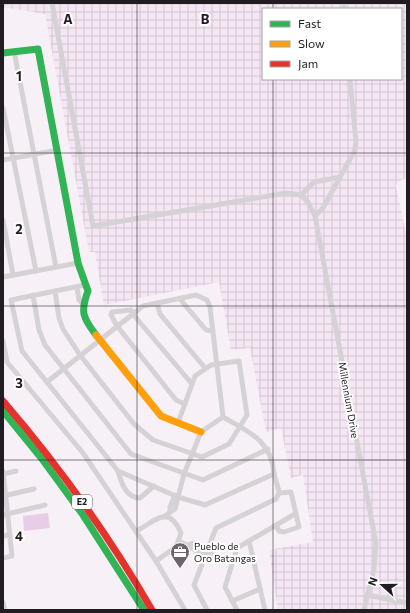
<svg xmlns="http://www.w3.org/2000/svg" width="410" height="613" viewBox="0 0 410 613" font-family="Commissioner,sans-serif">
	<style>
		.industrial { fill: url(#industrial-grid); fill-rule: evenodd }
		.pitch { fill: #e7cde5 }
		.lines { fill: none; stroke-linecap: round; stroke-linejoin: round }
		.street { stroke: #d4d2d4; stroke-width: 5 }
		.fast { stroke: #30b455; stroke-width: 7 }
		.slow { stroke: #ff9f0a; stroke-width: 7 }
		.jam { stroke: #e5322d; stroke-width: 7 }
		.grid { fill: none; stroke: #211c21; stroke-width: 1; stroke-opacity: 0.55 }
		.labels { text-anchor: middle; stroke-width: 4; stroke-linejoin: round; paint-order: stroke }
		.shield { fill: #fff; stroke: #646064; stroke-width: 1 }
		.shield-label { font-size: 9px; font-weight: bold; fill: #211c21 }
		.street-label { font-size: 10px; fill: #211c21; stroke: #fff }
		.poi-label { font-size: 10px; fill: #211c21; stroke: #fff; text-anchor: start }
		.grid-label { font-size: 13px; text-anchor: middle; font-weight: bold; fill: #211c21; stroke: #fff; stroke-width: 4; stroke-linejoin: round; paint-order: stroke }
	</style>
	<defs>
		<pattern id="industrial-grid" width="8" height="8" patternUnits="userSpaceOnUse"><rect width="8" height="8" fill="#f5e6f4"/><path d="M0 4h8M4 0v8" fill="none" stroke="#d2c5d1"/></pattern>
	</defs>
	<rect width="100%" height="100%" fill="#f8f0f7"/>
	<path class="industrial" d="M3 3H407V178L397 182 396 186 407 239V610H278L269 550 313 542 303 475 291 478 281 428 266 432 250 348 231 350 219 282 104 305 95 252H89L45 14 3 7ZM263 9H401V79H263Z"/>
	<polygon class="pitch" points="48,513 50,528 24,531 23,516"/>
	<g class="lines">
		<g class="street">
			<polyline points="52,3 93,226 286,193 301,195"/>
			<polyline points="344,3 344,9"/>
			<polyline points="14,51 56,267"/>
			<polyline points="3,108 36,271"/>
			<polyline points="3,160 58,150"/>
			<polyline points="301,195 308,202 315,216 376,544 374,569 364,610"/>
			<polyline points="301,195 314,182 340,177"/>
			<polyline points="315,216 323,208 355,150 356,142 350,79"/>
			<polyline points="3,220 13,275"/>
			<polyline points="3,277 78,263"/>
			<polyline points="85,285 11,300 22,351 118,471 178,497 205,505 274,474"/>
			<polyline points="77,287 79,300 83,304"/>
			<polyline points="55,291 59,318 63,329 80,355 134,424 153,440 202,457 229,444 247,415 239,361 211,365 195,376 178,423"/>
			<polyline points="33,295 39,330 45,345 131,454 203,480 268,449"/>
			<polyline points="180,299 206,330 213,331"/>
			<polyline points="157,303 160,314 205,368"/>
			<polyline points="3,341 7,362 83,453 156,561 185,610"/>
			<polyline points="47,382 143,306 196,295 207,300 210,307 223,417 201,432 184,474 175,509 165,516"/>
			<polyline points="185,404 176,400 117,326 111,315 112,312 131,310 132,313 192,384"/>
			<polyline points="3,471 12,556 3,558"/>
			<path d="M118 471C121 482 126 498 140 498L154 486"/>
			<polyline points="3,474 16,471"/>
			<polyline points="3,496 34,489"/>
			<polyline points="170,511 170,507 175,495"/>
			<polyline points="3,515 45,505"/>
			<polyline points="276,525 279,531 284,532 299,527 291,492 279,493"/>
			<path d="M136 531C155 522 168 503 181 533L176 547 156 561"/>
			<polyline points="3,536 10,535"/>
			<path d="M179 541C189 545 194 551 205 555"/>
			<polyline points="249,541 265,610"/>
			<polyline points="188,545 193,543 207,548"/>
			<polyline points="206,552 231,562"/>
			<polyline points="367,595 407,603"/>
			<polyline points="232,601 260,589"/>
			<polyline points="3,602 5,610"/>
			<path d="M207 610 194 585 216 528 276 499 279 493C278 486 275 479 274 473 271 440 249 432 223 417"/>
			<polyline points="237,610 225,587 237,548 295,514"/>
		</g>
		<g class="fast">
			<path d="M3 53 38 49 78 263 88 291C80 312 83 318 96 335"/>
			<polyline points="3,411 42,459 83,515 144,610"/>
		</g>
		<polyline class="slow" points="96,335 161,416 201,432"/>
		<path class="jam" d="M3 401C59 466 109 536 152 610"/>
	</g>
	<path class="grid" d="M137 3V610M273 3V9M273 79V610M3 153H407M3 306H407M3 460H407"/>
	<defs>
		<g id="office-pin" transform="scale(1)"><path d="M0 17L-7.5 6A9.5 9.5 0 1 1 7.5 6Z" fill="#6c666c" stroke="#fff"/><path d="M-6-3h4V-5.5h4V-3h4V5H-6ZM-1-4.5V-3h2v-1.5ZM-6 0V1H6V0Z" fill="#fff"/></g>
	</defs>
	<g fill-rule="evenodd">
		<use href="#office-pin" x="180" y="552"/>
	</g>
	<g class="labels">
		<rect class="shield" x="72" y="495" width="20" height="14" rx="3"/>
		<g class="shield-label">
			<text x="82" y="505">E2</text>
		</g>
		<g class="street-label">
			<text transform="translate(349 400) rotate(80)" y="4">Millennium Drive</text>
		</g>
		<g class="poi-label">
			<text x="194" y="550">Pueblo de<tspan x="194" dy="12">Oro Batangas</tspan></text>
		</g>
	</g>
	<g class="grid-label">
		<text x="68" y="24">A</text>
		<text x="205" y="24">B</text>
		<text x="19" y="81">1</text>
		<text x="19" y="234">2</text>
		<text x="19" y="388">3</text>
		<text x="19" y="541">4</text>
	</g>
	<rect width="410" height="613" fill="none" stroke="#211c21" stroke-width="8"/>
	<rect x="262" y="8" width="140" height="72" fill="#ffffff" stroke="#a6a4a6"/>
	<rect x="270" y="21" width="20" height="6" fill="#30b455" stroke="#a6a4a6"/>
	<text x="298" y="28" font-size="12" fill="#211c21">Fast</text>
	<rect x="270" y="41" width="20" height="6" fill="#ff9f0a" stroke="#a6a4a6"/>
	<text x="298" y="48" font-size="12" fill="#211c21">Slow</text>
	<rect x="270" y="61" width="20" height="6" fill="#e5322d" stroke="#a6a4a6"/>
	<text x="298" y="68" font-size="12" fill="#211c21">Jam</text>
	<g transform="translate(382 585) rotate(291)" stroke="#ffffff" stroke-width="3" paint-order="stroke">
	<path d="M0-3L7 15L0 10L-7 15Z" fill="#211c21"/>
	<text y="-6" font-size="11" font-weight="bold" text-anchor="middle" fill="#211c21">N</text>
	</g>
</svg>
